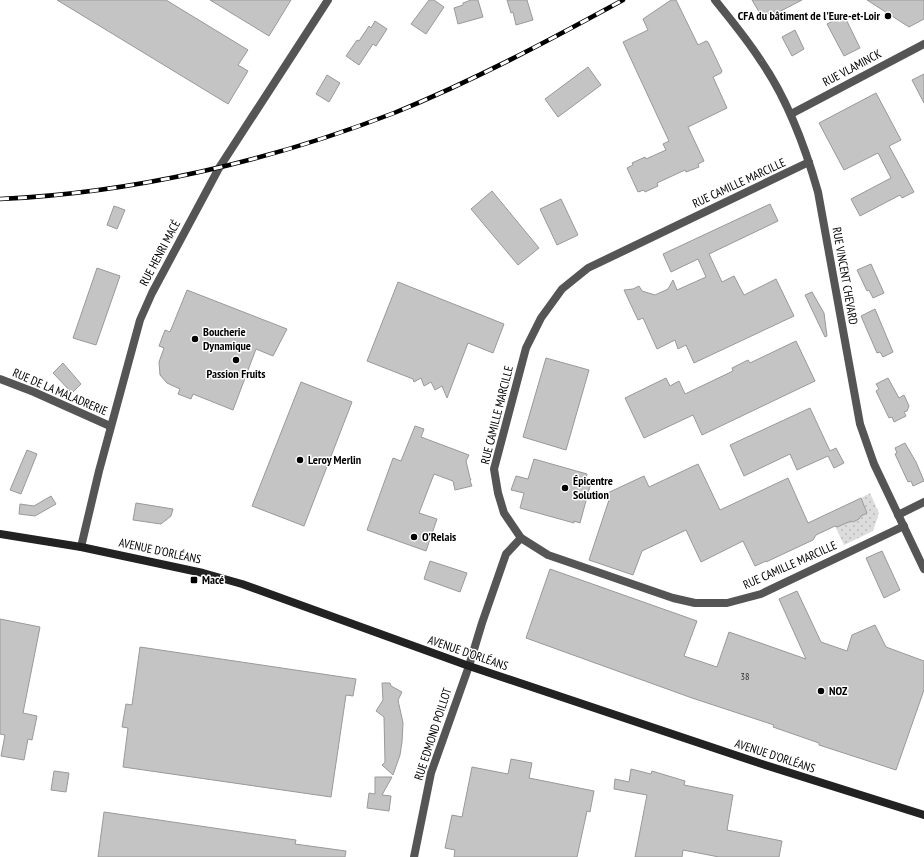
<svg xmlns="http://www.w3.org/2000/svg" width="924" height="857" viewBox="0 0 924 857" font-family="'PT Sans Narrow',sans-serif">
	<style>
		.grass { fill: url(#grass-dots) }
		.building { fill: #c4c4c4; stroke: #999 }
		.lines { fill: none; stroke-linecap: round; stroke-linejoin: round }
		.minor { stroke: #555; stroke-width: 8 }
		.tertiary { stroke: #555; stroke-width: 8 }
		.secondary { stroke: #222; stroke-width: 8 }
		.rail-casing { stroke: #000; stroke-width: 4.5 }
		.rail { stroke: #fff; stroke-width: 3; stroke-dasharray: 9; stroke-linecap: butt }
		.poi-dot { fill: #000; stroke: #fff; stroke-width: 1.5 }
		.labels { text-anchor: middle; stroke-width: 3; stroke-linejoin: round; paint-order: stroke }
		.number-label { font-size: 10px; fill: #313131 }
		.poi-label { font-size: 12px; font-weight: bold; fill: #000; stroke: #fff; text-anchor: start }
		.street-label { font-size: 12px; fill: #000; stroke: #fff }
	</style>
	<defs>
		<pattern id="grass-dots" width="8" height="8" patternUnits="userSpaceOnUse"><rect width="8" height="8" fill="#dcdcdc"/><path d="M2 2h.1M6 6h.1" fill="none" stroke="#bbb" stroke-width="1.8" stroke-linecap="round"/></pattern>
	</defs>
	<rect width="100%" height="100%" fill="#fff"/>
	<polygon class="grass" points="870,493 879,513 873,531 844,545 835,526 851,521 853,522 859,519 861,516 867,513 861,498"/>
	<g class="building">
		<polygon points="57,0 166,0 248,50 238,65 248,71 228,104"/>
		<polygon points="210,0 291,0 269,36"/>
		<polygon points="429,0 434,0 444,7 426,34 411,24"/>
		<polygon points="478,0 483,17 458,24 454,8 463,5 463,3 471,0"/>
		<polygon points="507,0 527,0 533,20 516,25 513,12 511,13"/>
		<polygon points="671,0 676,0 698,45 706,41 708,42 722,71 721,73 713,77 727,108 688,127 704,161 698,164 699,167 686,172 685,170 657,183 658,186 645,192 644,190 638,192 627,168 633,165 632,163 645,157 646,159 666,150 663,144 669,141 623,42 648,30 643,19"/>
		<polygon points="752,0 802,0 775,14 774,11 762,17"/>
		<polygon points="867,0 924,0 924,19 909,27"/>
		<polygon points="844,15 860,48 844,56 827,24"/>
		<polygon points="375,21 387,29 376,46 373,44 359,65 346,56 357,40 359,41 369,26 371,28"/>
		<polygon points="795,30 804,49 792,56 782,37"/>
		<polygon points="588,67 601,85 558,117 545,99"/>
		<polygon points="924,74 924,103 912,80"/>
		<polygon points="327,75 340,83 329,102 316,94"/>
		<polygon points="876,93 901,140 889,146 914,192 902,198 900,195 860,216 851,199 891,178 878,153 844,170 819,123"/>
		<polygon points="492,191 539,248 518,265 471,209"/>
		<polygon points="561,199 578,235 557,245 540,209"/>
		<polygon points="770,204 778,221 709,254 722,282 734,276 744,295 776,279 794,316 694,363 686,345 678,349 675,340 657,349 643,318 638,320 624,290 633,289 639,286 642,291 655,295 668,289 673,280 677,290 706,277 698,259 671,272 663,254"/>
		<polygon points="114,206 125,210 117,229 107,225"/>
		<polygon points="871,264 884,293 873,298 869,290 867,291 857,270"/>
		<polygon points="97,268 120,276 96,345 73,338"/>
		<polygon points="398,282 504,324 493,353 468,343 447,398 442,386 435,390 431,382 424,386 421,378 414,382 413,379 367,361"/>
		<polygon points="187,290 287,329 273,356 256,349 233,410 193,394 191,399 178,394 180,389 167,383 160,375 159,362 164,348 159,346 165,330 170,332"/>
		<polygon points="812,292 824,313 827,336 825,337 805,295"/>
		<polygon points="875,309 893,352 883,357 880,352 877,353 861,316"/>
		<polygon points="796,341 815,381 702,435 693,415 644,438 625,398 666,378 670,386 679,381 685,394 733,371 732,368 748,360 750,363"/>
		<polygon points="546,358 589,370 566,450 523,437"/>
		<polygon points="63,363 81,384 72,393 53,373"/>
		<polygon points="888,378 899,398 904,395 909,406 907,411 904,412 906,416 894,422 892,417 889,418 876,391 879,389 876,384"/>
		<polygon points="301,382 352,402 304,526 252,506"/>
		<polygon points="810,408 830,451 836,448 844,463 834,468 828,456 797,470 790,454 744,476 730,445"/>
		<polygon points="415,426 424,429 421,437 469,455 466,461 470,478 471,479 470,481 472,486 455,490 453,481 434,474 419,513 437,519 426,551 367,530 393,458 401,461"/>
		<polygon points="905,443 916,462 924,481 913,486 911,481 908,482 895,454 897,453 895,448"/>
		<polygon points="27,450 37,454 21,494 10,490"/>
		<polygon points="534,459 587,474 585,485 590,486 580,523 574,521 574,523 520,508 524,493 511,490 516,476 528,479"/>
		<polygon points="698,464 720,510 788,478 808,523 861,498 867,513 861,516 859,519 853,522 851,521 837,527 835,526 816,535 813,540 766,562 766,561 755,566 743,541 701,562 686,530 642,551 633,575 589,560 609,500 599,497 644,476 649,487"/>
		<polygon points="51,496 56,504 35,516 19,514 20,504 34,506"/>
		<polygon points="136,503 173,509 171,516 161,524 133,520"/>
		<polygon points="882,551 900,590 884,598 866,558"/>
		<polygon points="430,561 467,573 460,592 424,579"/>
		<polygon points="550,569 697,621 684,656 717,667 729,632 806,659 779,599 797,591 821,642 847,651 852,635 875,625 886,647 924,661 924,690 896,770 819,745 819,743 773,727 774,725 692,698 526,638"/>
		<polygon points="0,619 40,627 23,713 37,716 32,740 28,739 24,760 1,756 5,735 0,734"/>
		<polygon points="140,647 356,679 353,696 346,695 331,797 123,767 128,728 122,727 126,704 132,705"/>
		<polygon points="382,683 390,683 391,686 402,692 398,700 403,723 402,742 400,755 393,775 382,765 385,762 384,717 376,711 383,700"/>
		<polygon points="511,759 532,763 529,778 594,791 590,812 587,811 577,857 454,857 455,850 445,848 452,815 462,817 472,767 508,774"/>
		<polygon points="631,769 651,774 652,771 685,781 684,785 733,795 727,830 782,841 779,857 719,857 683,850 682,857 635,857 647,795 614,789 615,779 629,782"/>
		<polygon points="54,771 69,773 66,792 51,790"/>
		<polygon points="375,777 392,777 382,795 391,796 389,811 367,808 369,793 375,794"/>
		<polygon points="104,812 296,840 295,844 346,851 345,857 98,857"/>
	</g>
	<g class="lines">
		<g class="minor">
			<polyline points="791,114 924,44"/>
			<polyline points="809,162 588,268 562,289 541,318 526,348 494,469 498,493 504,513 521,538 548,555 673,598 695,603 727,603 761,594 904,526"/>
			<polyline points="0,379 34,392 110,426"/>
			<polyline points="898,515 924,502"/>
			<polyline points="81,547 99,471 140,320 152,293 219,168 328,0"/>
			<polyline points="414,857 431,773 469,666 482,623 506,554 521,538"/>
		</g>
		<path class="tertiary" d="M715 0C731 20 747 39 761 61 788 100 805 146 818 192L860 424 874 464 924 569"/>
		<polyline class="secondary" points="0,534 81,547 203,573 242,584 469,666 762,764 924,815"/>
		<g class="rail-casing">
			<path id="rail" d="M0 199C133 193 270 161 394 113 473 81 548 41 623 0"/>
		</g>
		<use href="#rail" class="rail"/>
	</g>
	<g class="poi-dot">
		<circle cx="888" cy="16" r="4"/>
		<circle cx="195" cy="339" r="4"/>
		<circle cx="236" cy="360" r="4"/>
		<circle cx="300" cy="460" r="4"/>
		<circle cx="565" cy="488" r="4"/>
		<circle cx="414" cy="537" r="4"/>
		<rect x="190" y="576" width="8" height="8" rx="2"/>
		<circle cx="821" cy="691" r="4"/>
	</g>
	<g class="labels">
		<g class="number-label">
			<text x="745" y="680">38</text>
		</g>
		<g class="poi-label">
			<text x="880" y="20" text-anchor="end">CFA du bâtiment de l'Eure-et-Loir</text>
			<text x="203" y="336">Boucherie<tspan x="203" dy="14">Dynamique</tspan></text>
			<text x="236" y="378" text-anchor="middle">Passion Fruits</text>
			<text x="308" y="464">Leroy Merlin</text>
			<text x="573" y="485">Épicentre<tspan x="573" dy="14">Solution</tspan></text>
			<text x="422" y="541">O'Relais</text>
			<text x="202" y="584">Macé</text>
			<text x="829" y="695">NOZ</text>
		</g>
		<g class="street-label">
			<text transform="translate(852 68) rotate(-28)" y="4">RUE VLAMINCK</text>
			<text transform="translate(739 183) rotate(-25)" y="4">RUE CAMILLE MARCILLE</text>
			<text transform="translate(160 253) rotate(-62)" y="4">RUE HENRI MACÉ</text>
			<text transform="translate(845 276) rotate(80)" y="4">RUE VINCENT CHEVARD</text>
			<text transform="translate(60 392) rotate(23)" y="4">RUE DE LA MALADRERIE</text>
			<text transform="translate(497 415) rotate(-76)" y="4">RUE CAMILLE MARCILLE</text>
			<text transform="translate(160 551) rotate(12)" y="4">AVENUE D'ORLÉANS</text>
			<text transform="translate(790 565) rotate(-24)" y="4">RUE CAMILLE MARCILLE</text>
			<text transform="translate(468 653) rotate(19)" y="4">AVENUE D'ORLÉANS</text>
			<text transform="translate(433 734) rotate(-72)" y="4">RUE EDMOND POILLOT</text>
			<text transform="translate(775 756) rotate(18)" y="4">AVENUE D'ORLÉANS</text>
		</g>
	</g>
</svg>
